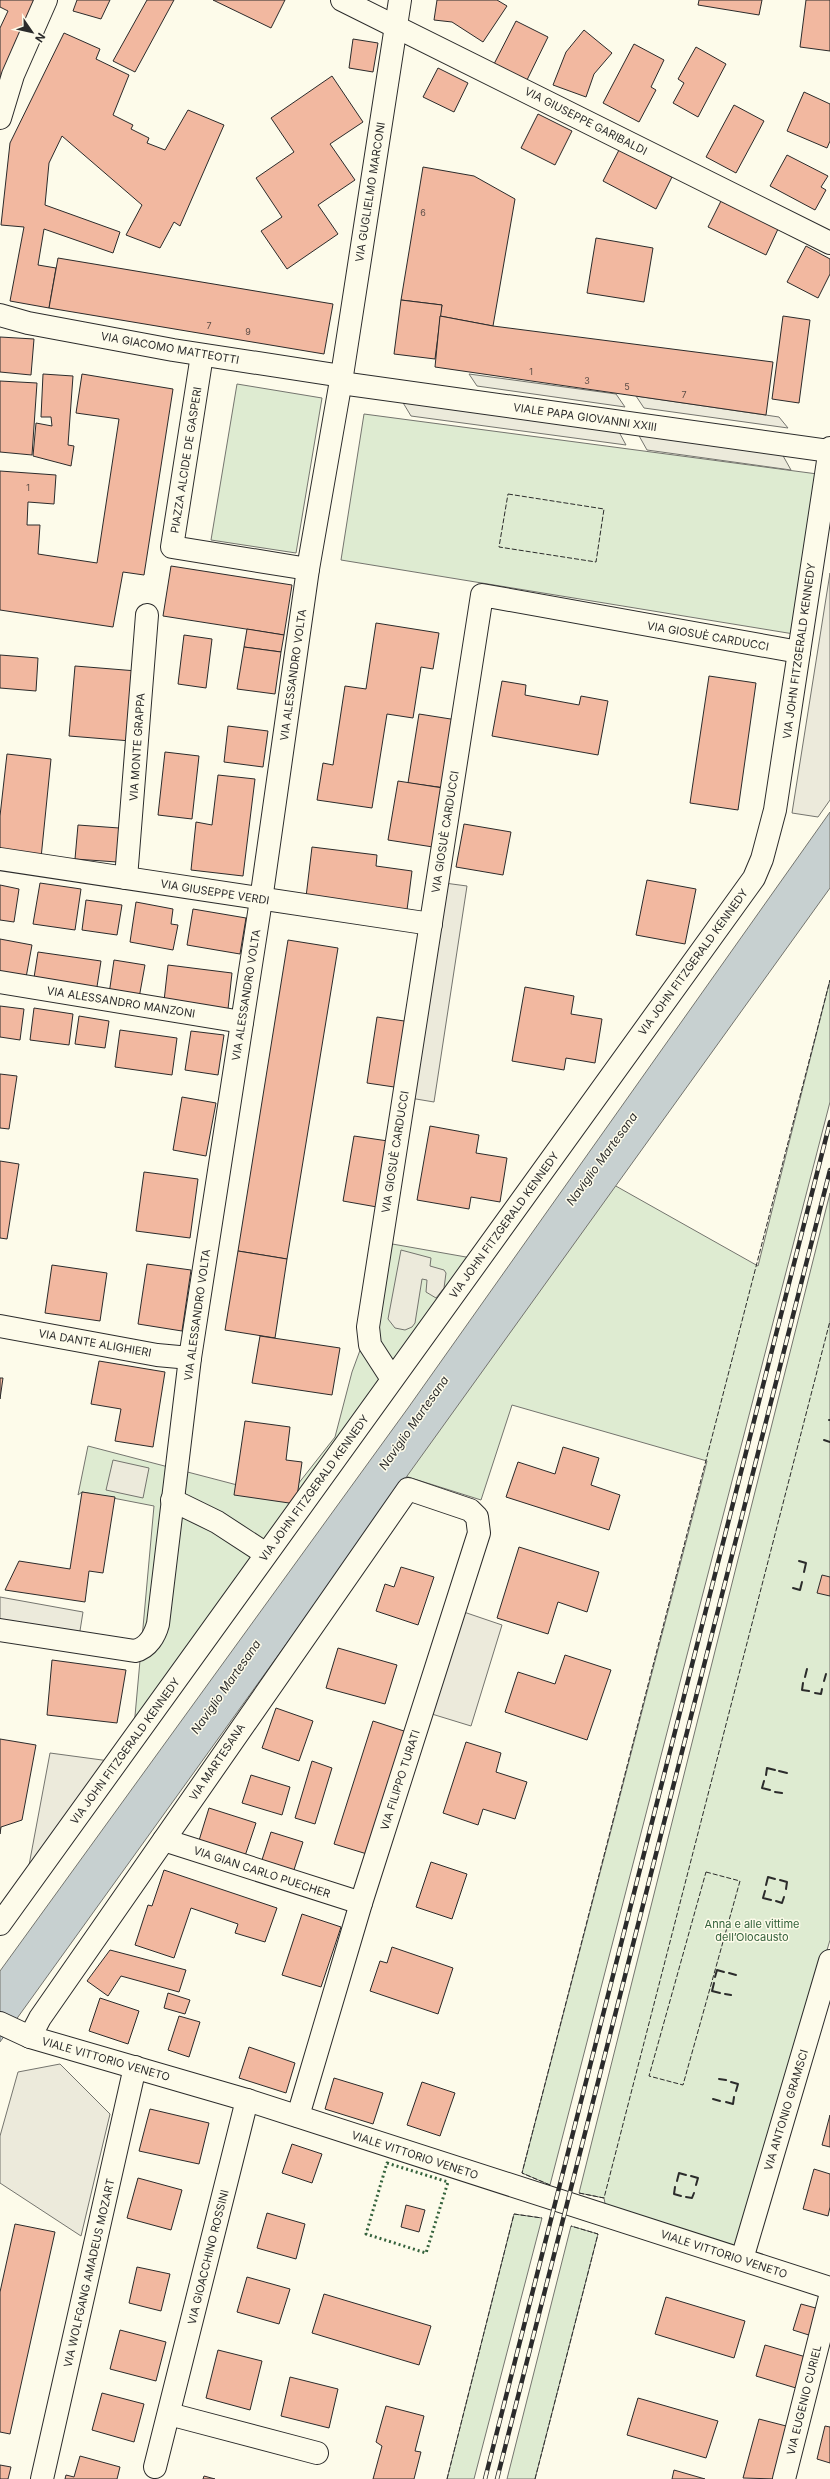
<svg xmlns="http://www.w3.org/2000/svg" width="830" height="2479" viewBox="0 0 830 2479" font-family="Inter,sans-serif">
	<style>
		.green { fill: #deebd1; stroke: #74746e }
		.parking { fill: #eceadb; stroke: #74746e }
		.water { fill: #c7d0d0; stroke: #74746e }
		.building { fill: #f2b8a0; stroke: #2b2b2b }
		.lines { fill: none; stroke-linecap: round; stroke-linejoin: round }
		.minor-casing { stroke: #2b2b2b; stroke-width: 24 }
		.major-casing { stroke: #2b2b2b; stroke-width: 24 }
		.minor { stroke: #fdfbea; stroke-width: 22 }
		.major { stroke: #fdfbea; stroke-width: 22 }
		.rail-casing { stroke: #2b2b2b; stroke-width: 4.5 }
		.rail { stroke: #fdfbea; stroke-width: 3; stroke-dasharray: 9; stroke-linecap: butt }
		.hedge { stroke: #34623c; stroke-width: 3; stroke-dasharray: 2 3; stroke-linecap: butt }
		.fence { stroke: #2b2b2b; stroke-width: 1; stroke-dasharray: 5 2; stroke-linecap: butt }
		.wall { stroke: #2b2b2b; stroke-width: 2 }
		.labels { text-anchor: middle; stroke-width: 3; stroke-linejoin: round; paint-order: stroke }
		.number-label { font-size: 9px; fill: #5d4e48 }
		.street-label { font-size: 11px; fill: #2b2b2b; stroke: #fdfbea }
		.park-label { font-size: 11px; fill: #34623c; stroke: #fdfbea }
		.water-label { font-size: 12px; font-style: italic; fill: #2b2b2b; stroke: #fdfbea }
	</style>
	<rect width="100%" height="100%" fill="#fdfbea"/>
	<g class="green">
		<polygon points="237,384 322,398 296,553 211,540"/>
		<polygon points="364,414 825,475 800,635 341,560"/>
		<polygon points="830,980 830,1102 550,2185 522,2173 707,1461 512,1405 481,1500 405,1476 614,1185 758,1266"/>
		<polygon points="830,1193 830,1940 737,2253 606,2209 604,2198 579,2193"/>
		<polygon points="381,1242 483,1260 132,1749 154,1506 82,1492 78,1495 88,1446 287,1498 335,1437 352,1372 366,1334"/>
		<polygon points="514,2214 542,2218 474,2479 447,2479"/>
		<polygon points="571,2226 598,2234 535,2479 507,2479"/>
	</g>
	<g class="parking">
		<polygon points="469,374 616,394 625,407 477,386"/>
		<polygon points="396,391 612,419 626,445 411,416"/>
		<polygon points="636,396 779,417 788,428 644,408"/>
		<polygon points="633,425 777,445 791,470 647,450"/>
		<polygon points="830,573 830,800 818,817 792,813"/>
		<polygon points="437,882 467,886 434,1102 404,1097"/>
		<polygon points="401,1250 431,1258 430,1266 444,1270 446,1273 444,1288 436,1298 426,1292 427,1280 422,1279 415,1323 412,1327 405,1330 395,1328 388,1319"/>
		<polygon points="113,1460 149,1468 143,1498 106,1490"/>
		<polygon points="0,1597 83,1612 79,1637 0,1629"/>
		<polygon points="455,1609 502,1625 471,1726 422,1711"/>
		<polygon points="50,1753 117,1762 24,1892"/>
		<polygon points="60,2064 110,2114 81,2236 0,2183 0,2136 18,2072"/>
	</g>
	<polygon class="water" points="830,812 830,888 0,2042 0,1971 408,1408"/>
	<g class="building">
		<polygon points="0,0 44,0 4,80 0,78 0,28 8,11 0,7"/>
		<polygon points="77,0 110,0 101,19 73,11"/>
		<polygon points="147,0 174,0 135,72 113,61"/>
		<polygon points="213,0 285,0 271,28"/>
		<polygon points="437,0 497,0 507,6 483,42 452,22 434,20"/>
		<polygon points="699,0 762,0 759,15 698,5"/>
		<polygon points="806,0 830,0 830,51 800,47"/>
		<polygon points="516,21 548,37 526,82 493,66"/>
		<polygon points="584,30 612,53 594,74 586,97 553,85 566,52"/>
		<polygon points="64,33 100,49 96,59 129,75 113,115 133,125 131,129 149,138 147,143 165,150 188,110 224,125 180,226 174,222 160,248 126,235 142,205 62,136 49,163 45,205 120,232 113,253 44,229 38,265 56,268 49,308 10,301 24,227 1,225 10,143"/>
		<polygon points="353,39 378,43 373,72 349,68"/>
		<polygon points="634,44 664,60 651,87 656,90 639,122 603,103"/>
		<polygon points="696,47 726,64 698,117 673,103 684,83 678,79"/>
		<polygon points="438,68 468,83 454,112 423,97"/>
		<polygon points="332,76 363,122 330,144 355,180 318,205 338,234 287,269 261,231 282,217 256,178 294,152 271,118"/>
		<polygon points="804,92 830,104 830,141 827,148 787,131"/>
		<polygon points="734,105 764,121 736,173 706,157"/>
		<polygon points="538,114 572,131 555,165 521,148"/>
		<polygon points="619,150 672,177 656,209 603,181"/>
		<polygon points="787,155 828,176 821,187 826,190 815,210 770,186"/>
		<polygon points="423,167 474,176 515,199 493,326 440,316 442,305 401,300"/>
		<polygon points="721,201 778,229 766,255 708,227"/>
		<polygon points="596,238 653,248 644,302 587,293"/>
		<polygon points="806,246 830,259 830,274 818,298 787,282"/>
		<polygon points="58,258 333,304 324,354 49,308"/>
		<polygon points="401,300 442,305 435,359 394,354"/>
		<polygon points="440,316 493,326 773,362 766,415 435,367"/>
		<polygon points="783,316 810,320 799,403 772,399"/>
		<polygon points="0,337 34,339 31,375 0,372"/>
		<polygon points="43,374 73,376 68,445 74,446 71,466 33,456 36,423 52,426 51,417 41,417"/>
		<polygon points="82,374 173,389 144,575 123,572 113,627 0,610 0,471 56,475 54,504 28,502 27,525 40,525 38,554 97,563 119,419 76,413"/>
		<polygon points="0,381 37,383 32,455 0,452"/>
		<polygon points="171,566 292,585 284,635 163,616"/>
		<polygon points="376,623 439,633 433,669 421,667 413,718 387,714 372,808 317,800 323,763 333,765 345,686 366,689"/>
		<polygon points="247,629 284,635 281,652 244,647"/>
		<polygon points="184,635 212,639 206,688 178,684"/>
		<polygon points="244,647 281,652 275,694 237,689"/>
		<polygon points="0,655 38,658 36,691 0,688"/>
		<polygon points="75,666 137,671 131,741 69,736"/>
		<polygon points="709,676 756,683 738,810 690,803"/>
		<polygon points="502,681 526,685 525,695 579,705 581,696 608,701 598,755 492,736"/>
		<polygon points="419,714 457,720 446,788 408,783"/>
		<polygon points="228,726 268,731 263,767 224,762"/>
		<polygon points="165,752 199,756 192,819 158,815"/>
		<polygon points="7,754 51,759 41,858 0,854 0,816"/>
		<polygon points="218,775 255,779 243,876 191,870 196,822 212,825"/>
		<polygon points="398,781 443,788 433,847 388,840"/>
		<polygon points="464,824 511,832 503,875 456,867"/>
		<polygon points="78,825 119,828 117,862 75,859"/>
		<polygon points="312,847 377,855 376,866 412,871 407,910 306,897"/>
		<polygon points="647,880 696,889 685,944 636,935"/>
		<polygon points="40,883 81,889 75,930 33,924"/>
		<polygon points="0,885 19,889 14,922 0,920"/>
		<polygon points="86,900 122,905 117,935 82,930"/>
		<polygon points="136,902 173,909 171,924 178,925 173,950 130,942"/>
		<polygon points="193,909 246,918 240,954 187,945"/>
		<polygon points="0,939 32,945 25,983 0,979"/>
		<polygon points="288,940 338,948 287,1259 238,1251"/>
		<polygon points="38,952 101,961 96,993 33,984"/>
		<polygon points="114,960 145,965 139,998 109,994"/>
		<polygon points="168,965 232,973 228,1009 164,1001"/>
		<polygon points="525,987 574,996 571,1014 602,1019 595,1063 566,1058 564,1070 512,1061"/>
		<polygon points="0,1006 24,1009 20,1040 0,1037"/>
		<polygon points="34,1008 73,1014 69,1045 30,1040"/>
		<polygon points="79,1016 109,1021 105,1048 75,1044"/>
		<polygon points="377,1017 411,1022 401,1088 367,1083"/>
		<polygon points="120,1030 177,1038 172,1075 115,1067"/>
		<polygon points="191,1031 224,1035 218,1075 185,1070"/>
		<polygon points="0,1074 17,1076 9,1129 0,1128"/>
		<polygon points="182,1097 216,1103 206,1156 173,1150"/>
		<polygon points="430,1126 479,1135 476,1153 507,1158 500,1202 471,1197 469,1209 417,1200"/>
		<polygon points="354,1136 388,1141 377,1207 343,1201"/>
		<polygon points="0,1161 19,1164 7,1239 0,1238"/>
		<polygon points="144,1172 198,1179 190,1238 136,1231"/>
		<polygon points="238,1251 287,1259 275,1338 225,1330"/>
		<polygon points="147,1264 191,1270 182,1331 138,1324"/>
		<polygon points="52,1265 107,1273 100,1321 45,1313"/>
		<polygon points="260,1336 340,1348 332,1395 252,1383"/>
		<polygon points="99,1361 165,1372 153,1447 115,1441 121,1409 91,1404"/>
		<polygon points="0,1378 3,1378 0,1399"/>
		<polygon points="245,1421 290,1427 286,1460 302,1462 296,1504 234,1495"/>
		<polygon points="563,1447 599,1458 591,1485 620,1495 609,1530 506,1497 518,1462 555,1474"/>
		<polygon points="82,1492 115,1497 103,1573 89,1571 85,1602 5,1590 19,1561 70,1569"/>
		<polygon points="519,1547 599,1572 587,1612 558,1602 548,1634 497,1618"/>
		<polygon points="401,1567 434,1577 418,1625 376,1611 385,1584 394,1587"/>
		<polygon points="822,1575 830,1577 830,1596 817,1593"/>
		<polygon points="338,1648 397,1665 385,1704 326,1688"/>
		<polygon points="565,1655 611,1670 587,1740 505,1712 518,1672 555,1684"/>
		<polygon points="52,1660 126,1670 117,1723 47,1715"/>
		<polygon points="276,1708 313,1721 299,1761 262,1748"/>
		<polygon points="373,1721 407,1732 367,1854 334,1844"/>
		<polygon points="0,1739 36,1745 22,1820 1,1827 0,1834"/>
		<polygon points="466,1742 501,1753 496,1772 527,1782 515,1819 483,1809 478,1825 443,1813"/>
		<polygon points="312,1761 332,1768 315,1824 295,1818"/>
		<polygon points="251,1775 290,1787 282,1815 242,1803"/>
		<polygon points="209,1808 256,1823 243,1862 197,1847"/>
		<polygon points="271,1832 303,1842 292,1876 260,1866"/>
		<polygon points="431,1862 467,1874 452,1919 416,1907"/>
		<polygon points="164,1870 277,1908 265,1942 235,1933 238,1924 191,1908 174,1958 135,1945 148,1905 152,1906"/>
		<polygon points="302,1914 341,1927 321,1987 282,1975"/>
		<polygon points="392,1947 453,1968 438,2014 370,1991 380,1961 387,1963"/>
		<polygon points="110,1950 186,1970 179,1992 121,1976 108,1996 87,1981"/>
		<polygon points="168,1993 190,2000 185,2014 164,2008"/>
		<polygon points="100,1998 139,2011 128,2044 89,2031"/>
		<polygon points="179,2016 200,2022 189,2057 168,2050"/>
		<polygon points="249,2047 295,2063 286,2093 239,2078"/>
		<polygon points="334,2078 383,2093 373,2124 325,2109"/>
		<polygon points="422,2082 455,2093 440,2136 407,2125"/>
		<polygon points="150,2109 209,2123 199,2164 139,2151"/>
		<polygon points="830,2115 830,2147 822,2145"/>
		<polygon points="292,2144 322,2154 312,2183 282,2173"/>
		<polygon points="814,2169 830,2174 830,2207 828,2216 803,2209"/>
		<polygon points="138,2178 182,2190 171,2230 127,2218"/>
		<polygon points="406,2205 425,2210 419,2232 401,2227"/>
		<polygon points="267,2213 305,2224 296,2259 257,2248"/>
		<polygon points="15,2224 55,2232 10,2434 0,2432 0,2292"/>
		<polygon points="137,2267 170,2274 161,2311 129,2303"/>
		<polygon points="247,2277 290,2289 279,2324 237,2312"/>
		<polygon points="324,2294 431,2326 419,2365 312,2333"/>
		<polygon points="666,2297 745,2321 734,2358 655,2334"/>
		<polygon points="801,2304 823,2310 815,2337 793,2330"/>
		<polygon points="120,2330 166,2342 156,2381 110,2369"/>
		<polygon points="765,2345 806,2357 796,2388 756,2376"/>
		<polygon points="218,2350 262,2361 250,2410 206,2398"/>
		<polygon points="290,2377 338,2389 329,2428 281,2416"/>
		<polygon points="102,2393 144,2404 134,2442 92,2430"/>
		<polygon points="638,2398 718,2421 706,2458 627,2435"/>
		<polygon points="386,2406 424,2416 415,2451 421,2452 414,2479 373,2479 382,2446 376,2442"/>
		<polygon points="759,2419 790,2427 776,2479 743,2478"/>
		<polygon points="825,2426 830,2427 830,2463 817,2459"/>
		<polygon points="80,2456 120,2467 117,2479 65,2479 66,2475 74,2477"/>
		<polygon points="0,2465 11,2467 8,2479 0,2479"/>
		<polygon points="674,2470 705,2479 672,2479"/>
		<polygon points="204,2476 215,2479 203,2479"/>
	</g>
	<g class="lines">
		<g class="minor-casing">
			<g id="minor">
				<polyline points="342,0 830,243"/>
				<polyline points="0,315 28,323 173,350 342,376"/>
				<polyline points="202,355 172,547 308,569"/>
				<polyline points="341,383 830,451"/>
				<polyline points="0,859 431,924"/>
				<polyline points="126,878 147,615"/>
				<polyline points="0,982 242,1022"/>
				<polyline points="0,1326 157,1355 190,1358"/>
				<polyline points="392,1379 370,1345 368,1327 482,595 799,652"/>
				<polyline points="172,1500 217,1522 266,1554"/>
				<path d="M0 1630 135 1651C148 1648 155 1635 158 1624L190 1358 261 900 308 569 343 369 400 0"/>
				<polyline points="164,1840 361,1903"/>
				<polyline points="0,1924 754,878 762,859 775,810 830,448"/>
				<polyline points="0,2023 30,2037 247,2100 830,2288"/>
				<polyline points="30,2037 40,2018 408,1489 470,1510 477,1517 479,1533 361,1903 298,2116"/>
				<polyline points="742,2259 830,1961"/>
				<polyline points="169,2414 317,2453"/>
				<polyline points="155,2467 247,2100"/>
				<polyline points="42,2479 135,2067"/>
				<polyline points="784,2479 830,2297"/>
			</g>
		</g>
		<g class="major-casing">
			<polyline id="major" points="0,118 13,75 46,0"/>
		</g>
		<use href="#minor" class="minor"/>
		<use href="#major" class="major"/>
		<g class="rail-casing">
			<g id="rail">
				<polyline points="485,2479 830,1122"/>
				<polyline points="497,2479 830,1170"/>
			</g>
		</g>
		<use href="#rail" class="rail"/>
		<polygon class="hedge" points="387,2163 448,2182 426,2253 366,2234"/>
		<g class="fence">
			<polygon points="508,494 604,509 596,562 499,547"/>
			<polygon points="706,1872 740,1881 683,2085 649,2076"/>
			<polyline points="550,2185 522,2173 830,980"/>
			<polyline points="579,2193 604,2198 830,1321"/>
			<polyline points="447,2479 514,2214 542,2218"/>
			<polyline points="535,2479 598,2234 571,2226"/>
		</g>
		<g class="wall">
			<polyline points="829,1420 830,1420"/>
			<polyline points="824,1440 830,1442"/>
			<polyline points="799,1561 806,1563 804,1572"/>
			<polyline points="793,1588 800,1590 802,1582"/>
			<polyline points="805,1677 807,1669"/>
			<polyline points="824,1681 826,1674"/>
			<polyline points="803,1683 802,1690 809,1691"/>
			<polyline points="815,1693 821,1694 822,1689"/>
			<polyline points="779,1771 787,1773"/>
			<polyline points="766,1775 767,1768 775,1770"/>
			<polyline points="764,1781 762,1788 770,1790"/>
			<polyline points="775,1792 782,1793"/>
			<polyline points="780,1880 787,1882 786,1889"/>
			<polyline points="766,1885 768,1877 775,1879"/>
			<polyline points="765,1891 763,1898 771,1900"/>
			<polyline points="776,1901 782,1903 784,1897"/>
			<polyline points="729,1973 736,1975"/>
			<polyline points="715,1977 717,1970 724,1972"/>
			<polyline points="714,1983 712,1991 720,1993"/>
			<polyline points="725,1994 731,1995"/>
			<polyline points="719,2079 726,2080"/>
			<polyline points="731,2082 738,2084 736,2091"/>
			<polyline points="713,2099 720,2101"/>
			<polyline points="726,2102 733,2104 734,2097"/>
			<polyline points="691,2176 698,2178 696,2185"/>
			<polyline points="677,2181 679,2173 686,2175"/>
			<polyline points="675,2187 674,2194 681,2196"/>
			<polyline points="686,2197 692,2198 694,2193"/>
		</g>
	</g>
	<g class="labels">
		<g class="number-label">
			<text x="423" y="216">6</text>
			<text x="209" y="329">7</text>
			<text x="248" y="335">9</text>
			<text x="531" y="375">1</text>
			<text x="587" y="384">3</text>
			<text x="627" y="390">5</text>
			<text x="684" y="398">7</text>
			<text x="28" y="491">1</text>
		</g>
		<g class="street-label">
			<text transform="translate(586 121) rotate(27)" y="4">VIA GIUSEPPE GARIBALDI</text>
			<text transform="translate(370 192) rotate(-81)" y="4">VIA GUGLIELMO MARCONI</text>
			<text transform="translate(170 348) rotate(10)" y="4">VIA GIACOMO MATTEOTTI</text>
			<text transform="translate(585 417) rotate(8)" y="4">VIALE PAPA GIOVANNI XXIII</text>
			<text transform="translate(186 460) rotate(-81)" y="4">PIAZZA ALCIDE DE GASPERI</text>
			<text transform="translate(708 636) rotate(10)" y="4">VIA GIOSUÈ CARDUCCI</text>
			<text transform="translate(799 651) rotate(-82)" y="4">VIA JOHN FITZGERALD KENNEDY</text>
			<text transform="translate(293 675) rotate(-82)" y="4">VIA ALESSANDRO VOLTA</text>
			<text transform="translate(137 747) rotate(-86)" y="4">VIA MONTE GRAPPA</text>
			<text transform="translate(445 832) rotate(-81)" y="4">VIA GIOSUÈ CARDUCCI</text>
			<text transform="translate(215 892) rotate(9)" y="4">VIA GIUSEPPE VERDI</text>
			<text transform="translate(693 962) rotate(-54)" y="4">VIA JOHN FITZGERALD KENNEDY</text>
			<text transform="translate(246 995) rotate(-81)" y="4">VIA ALESSANDRO VOLTA</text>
			<text transform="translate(121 1002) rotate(9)" y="4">VIA ALESSANDRO MANZONI</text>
			<text transform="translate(395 1152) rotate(-81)" y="4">VIA GIOSUÈ CARDUCCI</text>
			<text transform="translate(504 1225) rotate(-54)" y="4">VIA JOHN FITZGERALD KENNEDY</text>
			<text transform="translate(197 1315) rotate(-82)" y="4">VIA ALESSANDRO VOLTA</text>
			<text transform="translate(95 1343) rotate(10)" y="4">VIA DANTE ALIGHIERI</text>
			<text transform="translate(314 1488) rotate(-54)" y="4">VIA JOHN FITZGERALD KENNEDY</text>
			<text transform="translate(125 1751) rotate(-54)" y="4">VIA JOHN FITZGERALD KENNEDY</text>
			<text transform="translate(217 1762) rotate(-56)" y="4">VIA MARTESANA</text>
			<text transform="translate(400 1780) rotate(-72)" y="4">VIA FILIPPO TURATI</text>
			<text transform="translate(262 1872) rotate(18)" y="4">VIA GIAN CARLO PUECHER</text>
			<text transform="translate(106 2059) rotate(16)" y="4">VIALE VITTORIO VENETO</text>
			<text transform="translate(786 2110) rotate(-73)" y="4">VIA ANTONIO GRAMSCI</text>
			<text transform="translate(415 2155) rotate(18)" y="4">VIALE VITTORIO VENETO</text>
			<text transform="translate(724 2254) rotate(18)" y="4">VIALE VITTORIO VENETO</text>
			<text transform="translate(208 2257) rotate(-76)" y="4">VIA GIOACCHINO ROSSINI</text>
			<text transform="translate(89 2273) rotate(-77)" y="4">VIA WOLFGANG AMADEUS MOZART</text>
			<text transform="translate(804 2400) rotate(-76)" y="4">VIA EUGENIO CURIEL</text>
		</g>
		<g class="park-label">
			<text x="752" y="1928">Anna e alle vittime<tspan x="752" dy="13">dell’Olocausto</tspan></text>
		</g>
		<g class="water-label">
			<text transform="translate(602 1159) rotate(-54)" y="4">Naviglio Martesana</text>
			<text transform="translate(414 1423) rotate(-55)" y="4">Naviglio Martesana</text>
			<text transform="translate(226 1687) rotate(-55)" y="4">Naviglio Martesana</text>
		</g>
	</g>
	<g transform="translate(32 32) rotate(124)" stroke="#fdfbea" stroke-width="3" paint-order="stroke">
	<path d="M0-3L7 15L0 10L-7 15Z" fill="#2b2b2b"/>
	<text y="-6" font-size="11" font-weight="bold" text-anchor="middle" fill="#2b2b2b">N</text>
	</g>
</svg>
